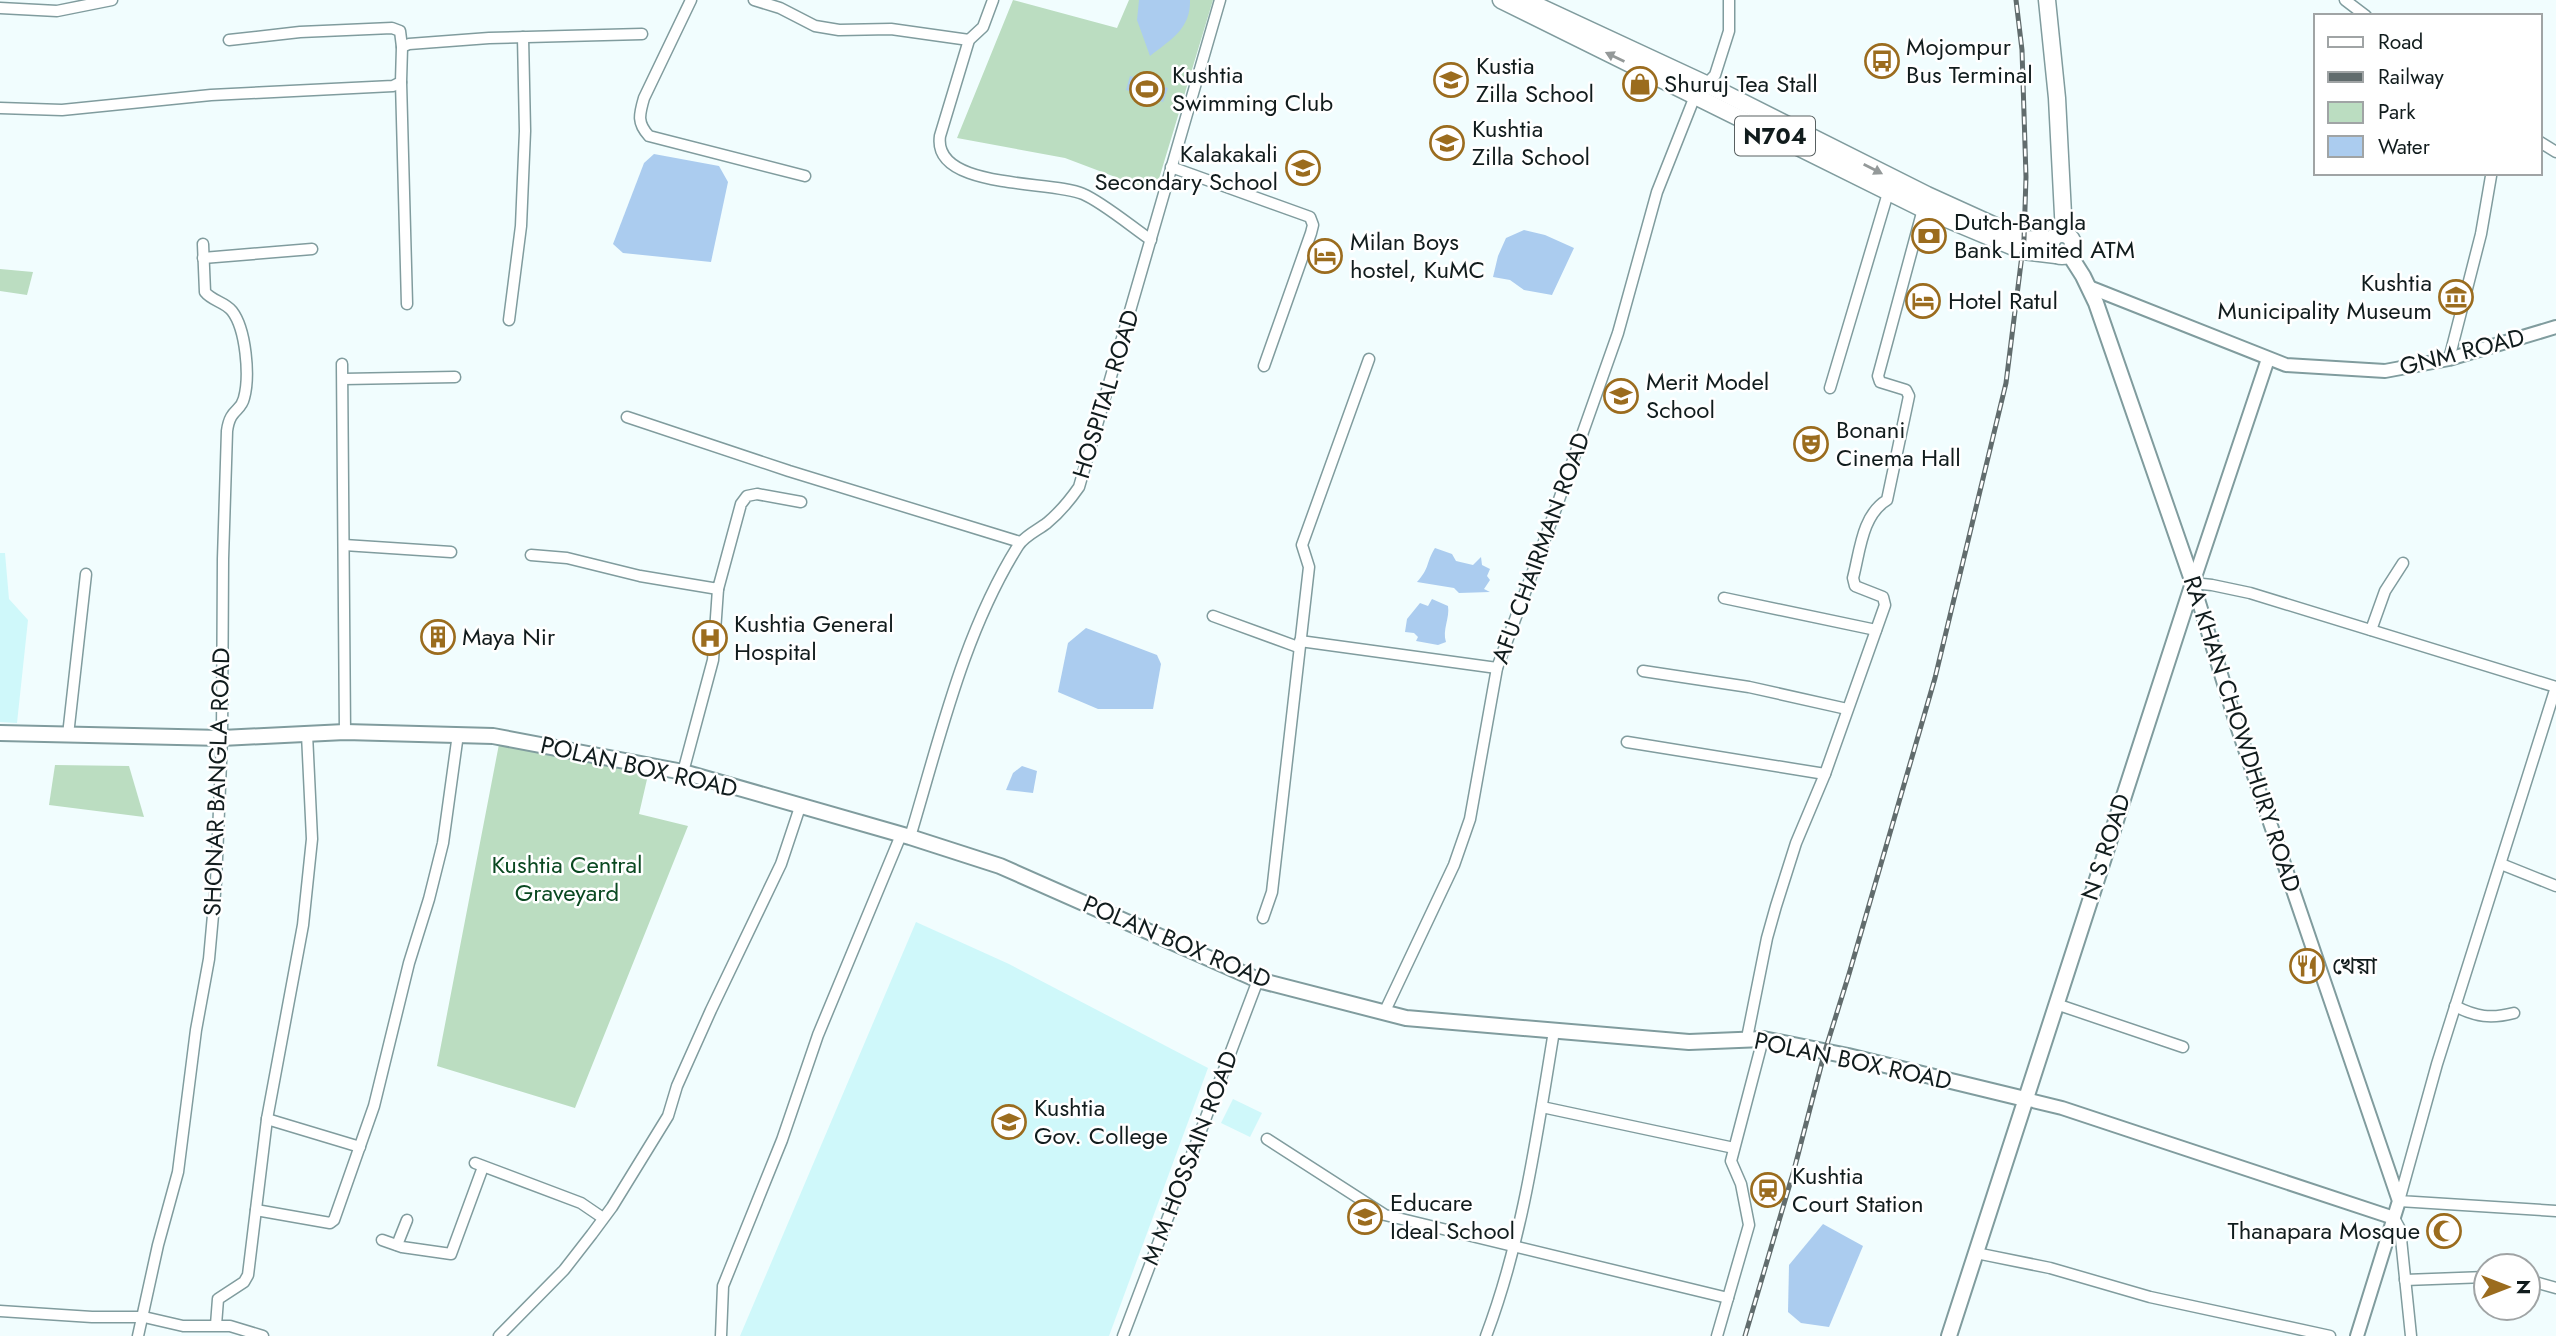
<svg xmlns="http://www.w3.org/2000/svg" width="2556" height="1336" viewBox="0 0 2556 1336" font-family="Jost,'Noto Sans Bengali',sans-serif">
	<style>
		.built { fill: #cff8fa }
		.green { fill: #bbddc1 }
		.water { fill: #abccef }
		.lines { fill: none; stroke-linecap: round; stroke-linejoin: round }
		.minor-casing { stroke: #809c9e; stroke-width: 13 }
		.tertiary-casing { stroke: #809c9e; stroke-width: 16 }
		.secondary-casing { stroke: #809c9e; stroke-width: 18 }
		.trunk-casing { stroke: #809c9e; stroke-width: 19 }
		.minor { stroke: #fff; stroke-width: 10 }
		.tertiary { stroke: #fff; stroke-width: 12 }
		.secondary { stroke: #fff; stroke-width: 14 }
		.trunk { stroke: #fff; stroke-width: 16 }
		.rail-casing { stroke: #616c6d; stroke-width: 5 }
		.rail { stroke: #fff; stroke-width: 2.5; stroke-dasharray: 8; stroke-linecap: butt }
		.oneway { fill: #949999 }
		.labels { text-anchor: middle; stroke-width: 5; stroke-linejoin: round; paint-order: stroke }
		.shield { fill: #fff; stroke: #586061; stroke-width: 2 }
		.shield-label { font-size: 23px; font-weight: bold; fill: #111c1d }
		.poi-label { font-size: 24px; fill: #111c1d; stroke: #fff; text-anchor: start }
		.street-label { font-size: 24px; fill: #111c1d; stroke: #fff }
		.park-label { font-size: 24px; fill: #0a4921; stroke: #fff }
	</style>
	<rect width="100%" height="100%" fill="#f1fdfe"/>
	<g class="built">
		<polygon points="0,553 5,553 9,599 28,620 17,723 0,722"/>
		<polygon points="916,922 1009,964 1208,1068 1109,1336 740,1336"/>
		<polygon points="1233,1099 1262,1113 1250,1137 1221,1123"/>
	</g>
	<g class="green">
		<polygon points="1013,0 1117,28 1129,0 1213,0 1155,192 1065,158 957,138"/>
		<polygon points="0,269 33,272 27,295 0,291"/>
		<polygon points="500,739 648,775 639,814 688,826 575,1108 437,1066"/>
		<polygon points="55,765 129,766 144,817 49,805"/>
	</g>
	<g class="water">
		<path d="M1139 0H1190C1191 29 1170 40 1150 56L1137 20Z"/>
		<polygon points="1130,76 1168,88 1163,102 1126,90"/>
		<polygon points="654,154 719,166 728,182 711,262 623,253 613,244 644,163"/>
		<polygon points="1524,230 1545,235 1574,248 1552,295 1524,290 1510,280 1493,277 1498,256 1506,238"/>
		<path d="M1435 548 1452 554 1456 561 1473 565 1481 557 1482 565 1490 569 1487 576 1490 580 1484 589 1490 592 1459 593 1454 588 1417 582C1430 568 1426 562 1435 548Z"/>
		<path d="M1432 599 1448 606C1450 618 1442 630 1446 642L1438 645 1416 641 1418 637 1414 633 1405 632 1407 619 1420 603 1428 606Z"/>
		<polygon points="1086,628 1157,655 1161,664 1153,709 1098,709 1058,692 1068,643"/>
		<polygon points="1022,766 1037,771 1033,793 1006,790 1013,773"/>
		<polygon points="1823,1224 1863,1246 1829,1327 1801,1323 1788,1312 1789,1265"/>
	</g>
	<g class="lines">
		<g class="minor-casing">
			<g id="minor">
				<path d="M691 0 644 98C639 115 637 123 649 136L805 176"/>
				<polyline points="754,0 780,8 815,26 839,30 891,29 969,40"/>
				<path d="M993 0 983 27 969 40 940 136C932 190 1052 180 1083 194 1102 202 1132 227 1151 240"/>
				<polyline points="2345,0 2366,16"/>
				<polyline points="0,8 57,11 112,0"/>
				<polyline points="229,40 300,32 392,28 400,31 402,47"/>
				<polyline points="401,82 407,304"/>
				<polyline points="0,108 62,110 211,95 393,86 401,82 402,47 409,44 489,38 642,34"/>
				<polyline points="2540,142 2556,152"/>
				<polyline points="1171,167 1310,217 1313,225 1311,233 1264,366"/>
				<polyline points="203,258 312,249"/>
				<polyline points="509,320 521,226 525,131 523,37"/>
				<polyline points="2449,359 2481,234 2491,176"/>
				<polyline points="342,364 345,732"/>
				<polyline points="343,379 455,377"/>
				<polyline points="1830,388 1888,193"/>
				<polyline points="627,417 789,471 1020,542"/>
				<polyline points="344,545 451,552"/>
				<polyline points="531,555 567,558 640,576 718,589 741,504 747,496 757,494 801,502"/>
				<polyline points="2193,583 2212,585 2250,593 2556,687"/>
				<polyline points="1724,598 1876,630"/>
				<polyline points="1213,616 1298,647"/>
				<polyline points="2371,630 2385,591 2403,563"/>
				<polyline points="1300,641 1497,668"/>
				<polyline points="1643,671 1749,687 1847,709"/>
				<polyline points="2556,687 2437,1064 2399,1201 2556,1211"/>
				<polyline points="68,735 86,574"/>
				<polyline points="1627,742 1825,774"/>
				<polyline points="683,772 713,660 718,589"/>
				<path d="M910 837C940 738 963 634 1018 546 1024 536 1038 530 1047 523 1059 513 1070 500 1079 487L1220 0"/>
				<polyline points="2501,864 2556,886"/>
				<polyline points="1263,918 1272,892 1309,567 1302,545 1369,359"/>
				<polyline points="2056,1004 2183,1047"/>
				<path d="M2455 1006C2476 1017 2491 1019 2514 1013"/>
				<polyline points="1384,1013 1454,865 1470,819 1497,668 1549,528 1618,333 1657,192 1695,96 1715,75 1729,31 1729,0"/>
				<path d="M1747 1038 1767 938 1776 906 1796 843 1825 774 1885 605 1883 597 1855 586 1853 578C1860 551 1862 515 1887 500L1909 396 1906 390 1880 382 1878 376 1923 209"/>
				<polyline points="1542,1107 1734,1148"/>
				<polyline points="267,1119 360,1147"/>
				<polyline points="1267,1139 1385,1215 1728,1298"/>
				<polyline points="475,1163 581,1203 603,1218"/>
				<polyline points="256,1210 330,1223 334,1220 374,1106 409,963 429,899 443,843 458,734"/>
				<polyline points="2394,1218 2400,1229 2411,1336"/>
				<polyline points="382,1240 402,1247 451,1254 483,1167"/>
				<polyline points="397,1245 407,1220"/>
				<polyline points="1976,1253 2050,1268 2150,1297 2330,1336"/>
				<polyline points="2405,1280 2486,1277"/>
				<polyline points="2528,1280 2556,1288"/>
				<polyline points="0,1311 92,1317 144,1317 183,1326 230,1326 263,1336"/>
				<polyline points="216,1325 218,1299 244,1282 248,1275 267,1119 303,925 312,839 307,734"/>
				<path d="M138 1336 158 1245 178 1172 196 1030 209 959 216 882 222 738 223 559 227 431C230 408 241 412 244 398 250 376 246 329 232 311 225 302 212 301 205 292L203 244"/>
				<polyline points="499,1336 564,1270 592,1234 612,1207 668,1116 677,1086 711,1010 781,864 800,807"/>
				<polyline points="721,1336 723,1286 782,1140 818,1035 901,835"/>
				<polyline points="1123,1336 1258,980"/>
				<path d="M1486 1336C1523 1238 1537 1134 1554 1031"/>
				<polyline points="1717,1336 1749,1225 1741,1184 1731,1161 1763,1039"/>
			</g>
		</g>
		<g class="tertiary-casing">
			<g id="tertiary">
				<polyline points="2089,287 2286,365 2385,371 2449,359 2556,327"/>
				<polyline points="2268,359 2193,583 2236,723 2399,1201 2357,1336"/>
				<polyline points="2025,1099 2062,1108 2394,1218"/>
			</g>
		</g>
		<g class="secondary-casing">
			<g id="secondary">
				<polyline points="0,733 222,738 345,732 493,736 683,772 910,837 1000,866 1258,980 1406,1018 1689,1042 1763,1039 1848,1056 2025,1099"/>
				<polyline points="1949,1336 2193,583 2096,303 2083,276 2069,254"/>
			</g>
		</g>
		<g class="trunk-casing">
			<g id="trunk">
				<polyline points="1501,0 1923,209 2023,251 2056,255"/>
				<polyline points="1525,0 1706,84 1927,195 2024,239 2052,240"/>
				<polyline points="2047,0 2057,98 2064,234"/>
				<circle cx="2062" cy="245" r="11"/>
			</g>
		</g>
		<use href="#minor" class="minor"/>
		<use href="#tertiary" class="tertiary"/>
		<use href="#secondary" class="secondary"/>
		<use href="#trunk" class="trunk"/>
		<g class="rail-casing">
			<polyline id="rail" points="1745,1336 1794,1170 1825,1051 1849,974 1935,678 2006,383 2024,239 2026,177 2022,50 2016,0"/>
		</g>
		<use href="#rail" class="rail"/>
	</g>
	<defs><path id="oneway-solid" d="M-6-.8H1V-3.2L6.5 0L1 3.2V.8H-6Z" transform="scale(1.75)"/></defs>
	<g class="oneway">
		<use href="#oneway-solid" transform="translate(1615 57) rotate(-154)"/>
		<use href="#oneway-solid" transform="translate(1873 169) rotate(27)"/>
	</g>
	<defs>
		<g id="bus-ring" transform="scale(1.75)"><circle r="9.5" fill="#fff" stroke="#9b6c1e" stroke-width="1.5"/><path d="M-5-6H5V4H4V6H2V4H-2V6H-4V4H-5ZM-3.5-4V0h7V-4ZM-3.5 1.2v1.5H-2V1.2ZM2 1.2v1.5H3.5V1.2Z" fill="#9b6c1e"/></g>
		<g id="school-ring" transform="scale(1.75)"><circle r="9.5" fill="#fff" stroke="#9b6c1e" stroke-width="1.5"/><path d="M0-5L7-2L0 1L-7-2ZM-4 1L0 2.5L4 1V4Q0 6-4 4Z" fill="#9b6c1e"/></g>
		<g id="shop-ring" transform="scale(1.75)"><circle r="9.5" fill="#fff" stroke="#9b6c1e" stroke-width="1.5"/><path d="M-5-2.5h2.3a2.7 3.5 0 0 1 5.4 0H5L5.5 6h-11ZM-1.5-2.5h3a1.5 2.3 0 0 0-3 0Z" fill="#9b6c1e"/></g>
		<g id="stadium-ring" transform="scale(1.75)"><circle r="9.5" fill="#fff" stroke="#9b6c1e" stroke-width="1.5"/><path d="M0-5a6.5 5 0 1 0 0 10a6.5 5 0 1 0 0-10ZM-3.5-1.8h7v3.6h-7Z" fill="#9b6c1e"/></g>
		<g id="bank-ring" transform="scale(1.75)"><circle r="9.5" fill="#fff" stroke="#9b6c1e" stroke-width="1.5"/><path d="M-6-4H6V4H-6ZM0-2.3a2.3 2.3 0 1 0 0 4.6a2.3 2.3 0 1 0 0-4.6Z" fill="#9b6c1e"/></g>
		<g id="hotel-ring" transform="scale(1.75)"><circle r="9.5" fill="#fff" stroke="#9b6c1e" stroke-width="1.5"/><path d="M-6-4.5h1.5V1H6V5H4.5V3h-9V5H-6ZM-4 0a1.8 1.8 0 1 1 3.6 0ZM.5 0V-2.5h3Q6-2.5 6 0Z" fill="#9b6c1e"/></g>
		<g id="museum-ring" transform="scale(1.75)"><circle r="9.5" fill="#fff" stroke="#9b6c1e" stroke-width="1.5"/><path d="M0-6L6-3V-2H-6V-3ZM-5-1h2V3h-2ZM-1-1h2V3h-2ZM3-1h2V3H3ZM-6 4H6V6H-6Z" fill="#9b6c1e"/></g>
		<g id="theatre-ring" transform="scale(1.75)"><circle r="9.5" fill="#fff" stroke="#9b6c1e" stroke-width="1.5"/><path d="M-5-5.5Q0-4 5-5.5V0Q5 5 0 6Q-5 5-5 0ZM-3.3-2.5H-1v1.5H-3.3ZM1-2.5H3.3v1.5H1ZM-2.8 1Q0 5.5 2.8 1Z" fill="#9b6c1e"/></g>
		<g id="building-ring" transform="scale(1.75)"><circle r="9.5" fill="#fff" stroke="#9b6c1e" stroke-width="1.5"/><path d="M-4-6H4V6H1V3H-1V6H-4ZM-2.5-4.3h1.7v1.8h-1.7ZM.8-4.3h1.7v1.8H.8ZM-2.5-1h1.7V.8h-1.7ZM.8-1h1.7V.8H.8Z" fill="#9b6c1e"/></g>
		<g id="hospital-ring" transform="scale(1.75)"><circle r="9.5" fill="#fff" stroke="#9b6c1e" stroke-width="1.5"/><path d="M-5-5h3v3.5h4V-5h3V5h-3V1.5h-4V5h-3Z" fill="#9b6c1e"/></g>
		<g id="restaurant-ring" transform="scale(1.75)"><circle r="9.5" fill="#fff" stroke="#9b6c1e" stroke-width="1.5"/><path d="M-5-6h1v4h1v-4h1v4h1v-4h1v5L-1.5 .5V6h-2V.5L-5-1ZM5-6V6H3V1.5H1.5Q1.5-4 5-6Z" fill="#9b6c1e"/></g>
		<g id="university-ring" transform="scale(1.75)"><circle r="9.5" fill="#fff" stroke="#9b6c1e" stroke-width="1.5"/><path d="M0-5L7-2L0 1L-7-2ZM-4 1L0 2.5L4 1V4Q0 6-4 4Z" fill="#9b6c1e"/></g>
		<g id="station-ring" transform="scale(1.75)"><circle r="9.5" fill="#fff" stroke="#9b6c1e" stroke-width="1.5"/><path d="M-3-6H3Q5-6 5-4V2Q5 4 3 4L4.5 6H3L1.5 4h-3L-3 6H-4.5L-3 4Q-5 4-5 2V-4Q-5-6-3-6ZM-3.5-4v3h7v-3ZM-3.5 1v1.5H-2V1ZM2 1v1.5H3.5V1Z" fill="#9b6c1e"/></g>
		<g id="mosque-ring" transform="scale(1.75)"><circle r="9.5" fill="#fff" stroke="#9b6c1e" stroke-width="1.5"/><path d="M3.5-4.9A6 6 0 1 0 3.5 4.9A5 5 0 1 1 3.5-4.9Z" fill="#9b6c1e"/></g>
	</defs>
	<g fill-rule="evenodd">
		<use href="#bus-ring" x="1882" y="61"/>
		<use href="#school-ring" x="1451" y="80"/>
		<use href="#shop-ring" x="1640" y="84"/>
		<use href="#stadium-ring" x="1147" y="89"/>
		<use href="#school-ring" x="1447" y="143"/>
		<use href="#school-ring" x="1303" y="168"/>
		<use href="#bank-ring" x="1929" y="236"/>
		<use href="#hotel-ring" x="1325" y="256"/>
		<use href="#museum-ring" x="2456" y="297"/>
		<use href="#hotel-ring" x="1923" y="301"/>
		<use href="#school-ring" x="1621" y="396"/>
		<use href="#theatre-ring" x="1811" y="444"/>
		<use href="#building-ring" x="438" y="637"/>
		<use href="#hospital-ring" x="710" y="638"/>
		<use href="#restaurant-ring" x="2307" y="966"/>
		<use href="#university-ring" x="1009" y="1122"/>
		<use href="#station-ring" x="1768" y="1190"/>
		<use href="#school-ring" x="1365" y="1217"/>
		<use href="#mosque-ring" x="2444" y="1231"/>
	</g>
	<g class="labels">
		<rect class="shield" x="1735" y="116.5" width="80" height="39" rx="5"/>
		<g class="shield-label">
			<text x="1775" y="144">N704</text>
		</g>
		<g class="poi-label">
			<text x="1906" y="55">Mojompur<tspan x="1906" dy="28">Bus Terminal</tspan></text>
			<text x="1476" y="74">Kustia<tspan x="1476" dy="28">Zilla School</tspan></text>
			<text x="1172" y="83">Kushtia<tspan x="1172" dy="28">Swimming Club</tspan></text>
			<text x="1664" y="92">Shuruj Tea Stall</text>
			<text x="1472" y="137">Kushtia<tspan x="1472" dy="28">Zilla School</tspan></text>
			<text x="1278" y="162" text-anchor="end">Kalakakali<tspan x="1278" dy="28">Secondary School</tspan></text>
			<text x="1954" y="230">Dutch-Bangla<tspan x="1954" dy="28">Bank Limited ATM</tspan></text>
			<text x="1350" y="250">Milan Boys<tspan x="1350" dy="28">hostel, KuMC</tspan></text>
			<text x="2432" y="291" text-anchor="end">Kushtia<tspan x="2432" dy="28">Municipality Museum</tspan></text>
			<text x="1948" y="309">Hotel Ratul</text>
			<text x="1646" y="390">Merit Model<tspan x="1646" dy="28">School</tspan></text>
			<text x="1836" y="438">Bonani<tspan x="1836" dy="28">Cinema Hall</tspan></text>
			<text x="734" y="632">Kushtia General<tspan x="734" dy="28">Hospital</tspan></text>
			<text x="462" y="645">Maya Nir</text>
			<text x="2332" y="974">খেয়া</text>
			<text x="1034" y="1116">Kushtia<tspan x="1034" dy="28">Gov. College</tspan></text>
			<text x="1792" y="1184">Kushtia<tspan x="1792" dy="28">Court Station</tspan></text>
			<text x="1390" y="1211">Educare<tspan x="1390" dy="28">Ideal School</tspan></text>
			<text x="2420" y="1239" text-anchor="end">Thanapara Mosque</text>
		</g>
		<g class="street-label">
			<text transform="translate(2462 352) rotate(-14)" y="8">GNM ROAD</text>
			<text transform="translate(1106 394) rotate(-73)" y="8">HOSPITAL ROAD</text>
			<text transform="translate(1541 548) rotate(-70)" y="8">AFU CHAIRMAN ROAD</text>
			<text transform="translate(2242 734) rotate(72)" y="8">RA KHAN CHOWDHURY ROAD</text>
			<text transform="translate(639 767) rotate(13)" y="8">POLAN BOX ROAD</text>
			<text transform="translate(217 782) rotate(-88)" y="8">SHONAR BANGLA ROAD</text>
			<text transform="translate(2106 847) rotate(-72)" y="8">N S ROAD</text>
			<text transform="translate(1177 942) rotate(23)" y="8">POLAN BOX ROAD</text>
			<text transform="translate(1853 1061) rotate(12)" y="8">POLAN BOX ROAD</text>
			<text transform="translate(1190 1158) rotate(-69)" y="8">M M HOSSAIN ROAD</text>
		</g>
		<g class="park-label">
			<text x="567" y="873">Kushtia Central<tspan x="567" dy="28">Graveyard</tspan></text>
		</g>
	</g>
	<rect x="2314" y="14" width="228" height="161" fill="#ffffff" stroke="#a0a4a5" stroke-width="2"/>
	<rect x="2328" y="37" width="35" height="10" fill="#ffffff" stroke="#a0a4a5" stroke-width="2"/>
	<text x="2378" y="49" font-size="21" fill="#111c1d">Road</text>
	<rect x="2328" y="72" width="35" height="10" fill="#616c6d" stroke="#a0a4a5" stroke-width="2"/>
	<text x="2378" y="84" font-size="21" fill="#111c1d">Railway</text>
	<rect x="2328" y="102" width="35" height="21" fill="#bbddc1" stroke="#a0a4a5" stroke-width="2"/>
	<text x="2378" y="119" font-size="21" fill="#111c1d">Park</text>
	<rect x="2328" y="136" width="35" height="21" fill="#abccef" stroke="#a0a4a5" stroke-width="2"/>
	<text x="2378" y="154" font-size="21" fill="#111c1d">Water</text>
	<g transform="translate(2507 1287) rotate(90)"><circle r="33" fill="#ffffff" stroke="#a0a4a5" stroke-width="2"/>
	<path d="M0-5L12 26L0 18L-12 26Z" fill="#9b6c1e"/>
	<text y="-10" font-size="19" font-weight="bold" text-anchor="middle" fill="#111c1d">N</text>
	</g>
</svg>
